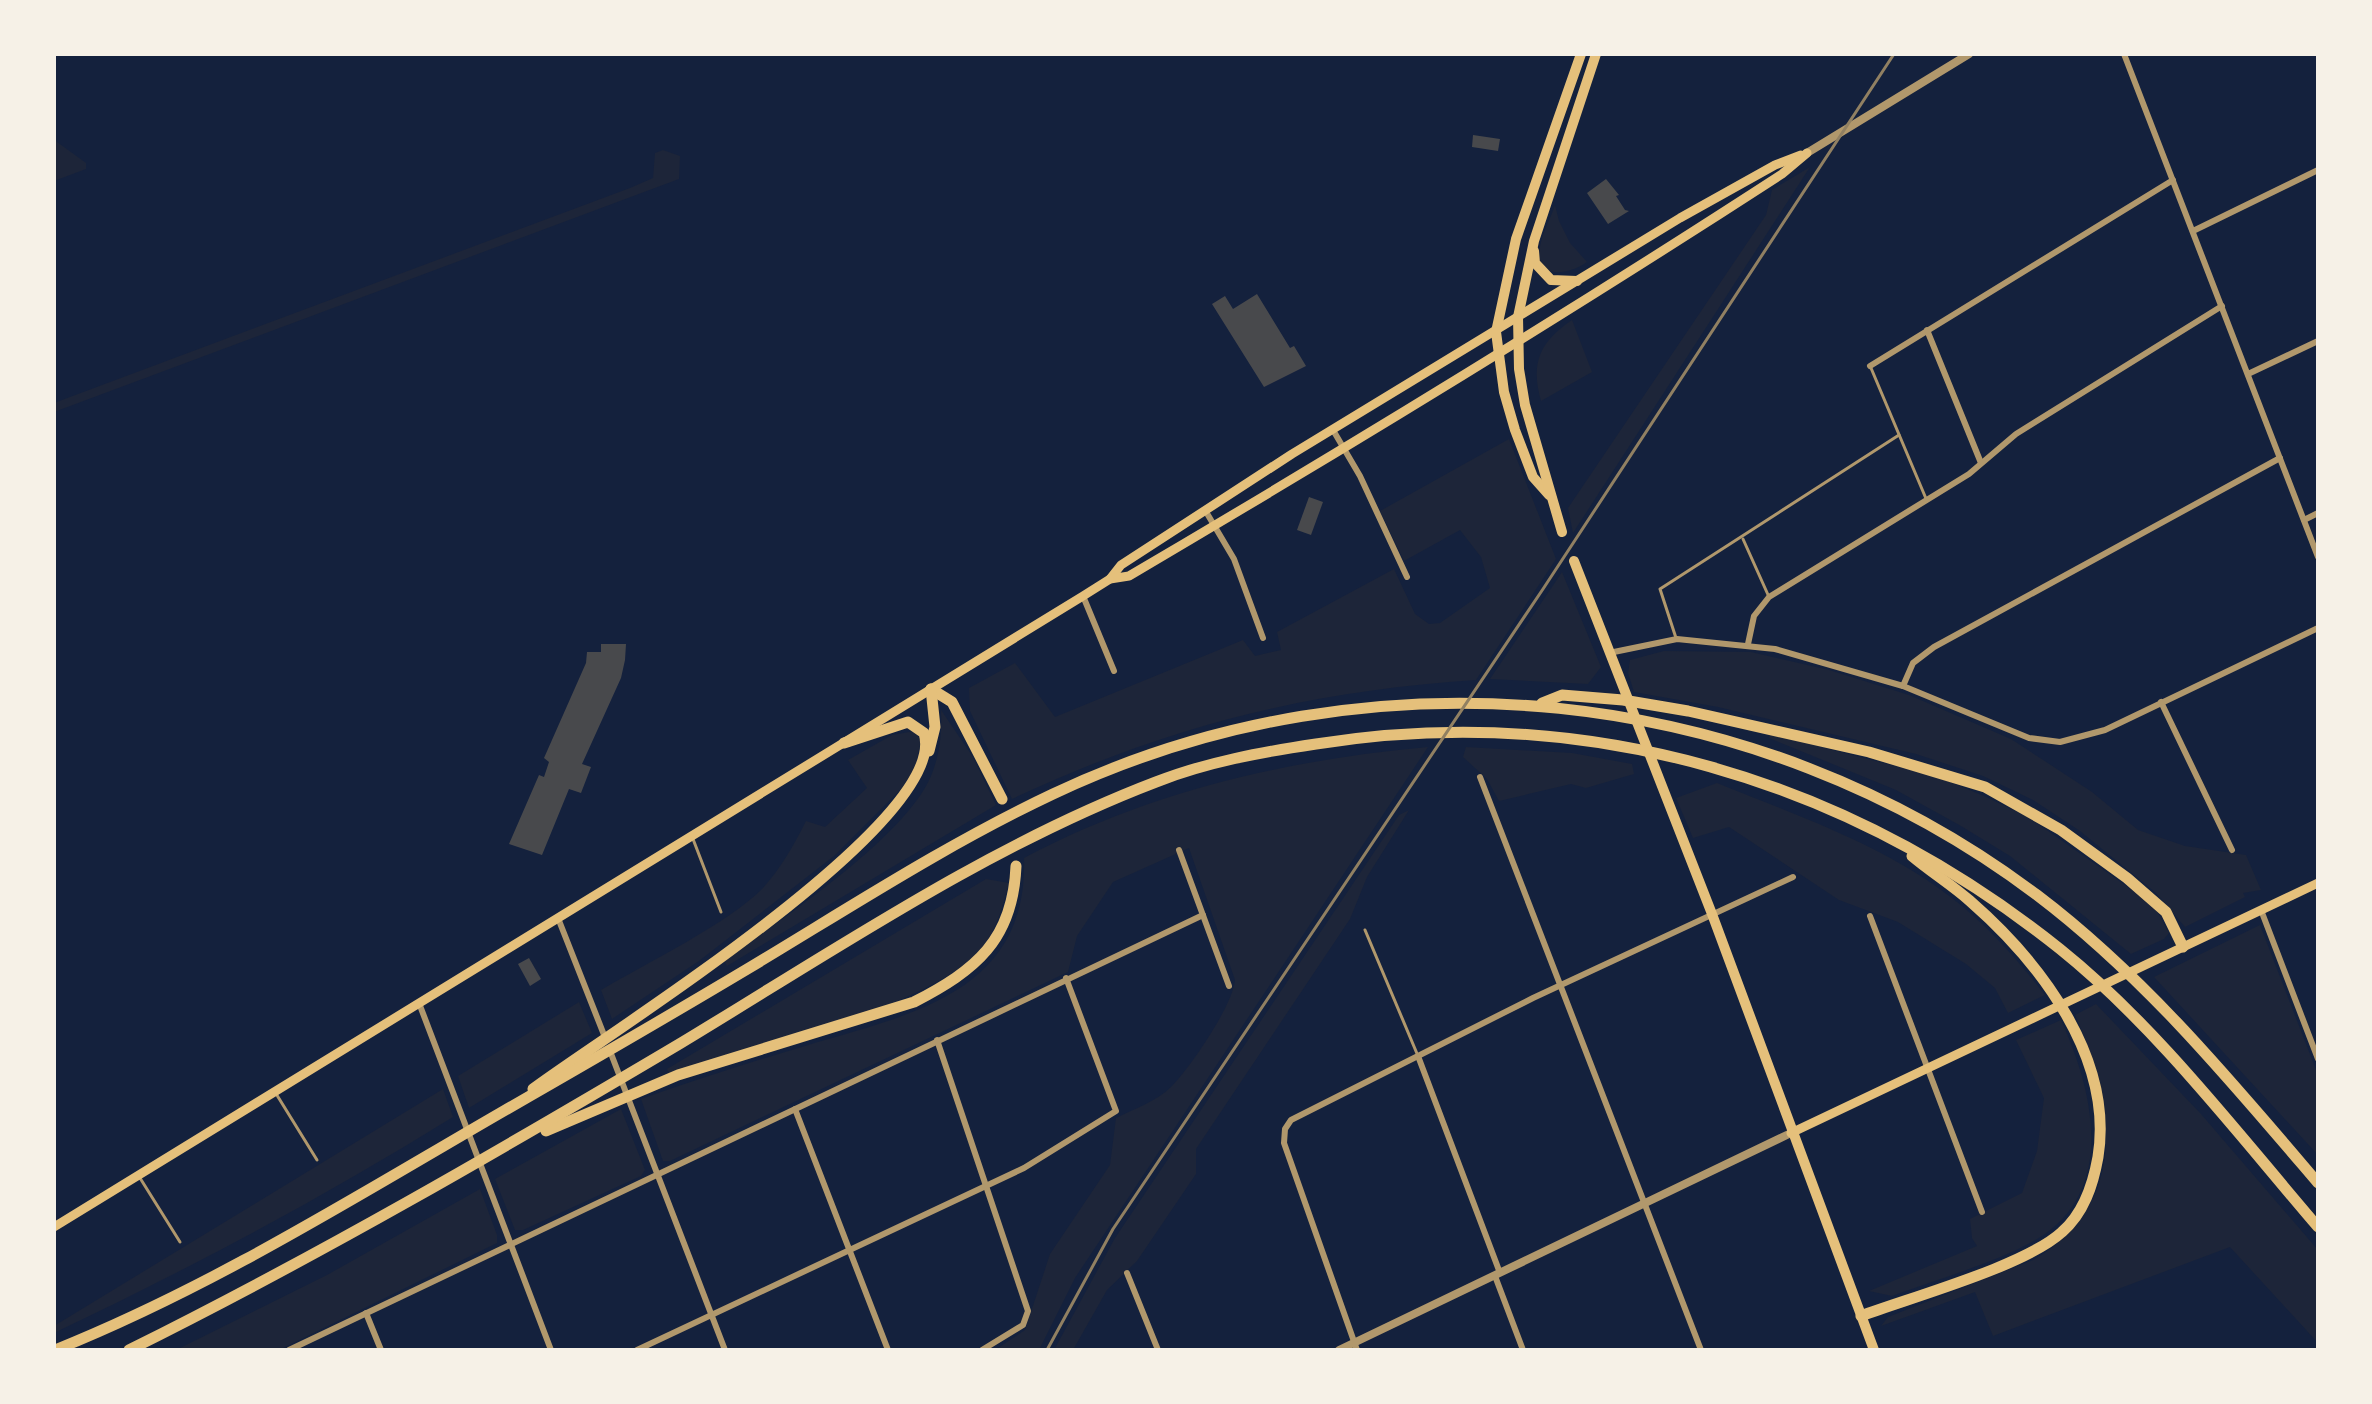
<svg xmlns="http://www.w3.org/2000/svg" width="2372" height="1404" viewBox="0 0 2372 1404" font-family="Barlow,sans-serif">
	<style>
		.green { fill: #1d2539 }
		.building { fill: #48494c }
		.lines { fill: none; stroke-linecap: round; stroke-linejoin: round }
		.service { stroke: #b1986c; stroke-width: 3 }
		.minor { stroke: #b1986c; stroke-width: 6 }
		.tertiary { stroke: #b1986c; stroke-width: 8 }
		.secondary { stroke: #e5c07b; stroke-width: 9 }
		.primary { stroke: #e5c07b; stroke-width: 10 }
		.motorway { stroke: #e5c07b; stroke-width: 11 }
		.rail { stroke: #918062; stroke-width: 3 }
	</style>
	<rect width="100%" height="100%" fill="#14213d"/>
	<g class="green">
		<polygon points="54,135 57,142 86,163 86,169 54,181"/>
		<polygon points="663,150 680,156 679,179 54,412 54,403 630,188 653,178 655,153"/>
		<polygon points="1810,167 1573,533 1568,508 1766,215 1772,190"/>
		<path d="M1555 205 1559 221 1570 243 1587 262C1570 275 1533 281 1540 247 1542 233 1551 218 1555 205Z"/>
		<path d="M1572 320 1592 372 1541 401C1530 362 1540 342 1572 320Z"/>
		<path d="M1509 439 1556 559 1476 680C1307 691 1165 727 1012 799L970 711 969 688 1015 663 1055 717 1243 640 1255 656 1281 650 1277 632 1394 569 1415 614 1429 624 1440 623 1490 588 1481 557 1460 530 1404 561 1380 511Z"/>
		<polygon points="1562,572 1601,667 1588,684 1490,679"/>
		<polygon points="1664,651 1751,652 1829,670 1909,695 2011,739 2092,792 2138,830 2185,846 2246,855 2261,890 2243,893 2245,897 2185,927 2156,893 2080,831 2033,800 1983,776 1916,754 1718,707 1634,692 1628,673 1630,660"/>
		<path d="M941 710 973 757 996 805 727 966 724 961C780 920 904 839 931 776 940 754 942 733 941 710Z"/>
		<path d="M915 731 921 740 915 768 902 788 834 856 699 961 612 1019 601 990C645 964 729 923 763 888 781 868 794 845 806 821L825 827 867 788 848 760 892 735Z"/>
		<polygon points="1770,734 1938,777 1984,796 2028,817 2145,899 2156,909 2169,933 2164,939 2131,954 2010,856 1961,826 1896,790 1769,738"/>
		<path d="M1428 747 1075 1278 1039 1350H995L1025 1330 1050 1254 1110 1165 1116 1118C1134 1109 1157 1101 1171 1087 1190 1068 1233 1005 1235 980L1189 848 1113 882 1077 936 1068 972 670 1161H663L641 1099C696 1080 750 1062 805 1046 910 1014 1028 994 1024 858 1150 791 1286 760 1428 747Z"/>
		<polygon points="1466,747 1572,753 1632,764 1634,774 1586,788 1571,784 1499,801 1487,779 1463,757"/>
		<path d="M1717 783C1791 813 1872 841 1937 887 1979 916 2014 955 2045 995L2008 1013 1995 988 1966 964 1898 922 1839 900 1729 827 1693 838 1676 798Z"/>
		<polygon points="1409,810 1367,877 1350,919 1196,1149 1196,1174 1137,1261 1107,1290 1073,1350 1054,1350 1115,1238 1399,815"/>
		<path d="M986 879 1009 883C1003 905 998 926 984 945 938 1007 746 1049 669 1073L667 1069Z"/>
		<polygon points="2260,925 2318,1075 2318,1155 2154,977"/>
		<polygon points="579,1002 592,1033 469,1108 458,1076"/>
		<path d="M2096 1004 2201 1114 2318 1250V1343L2230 1247 1993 1336 1975 1292 1881 1326 1888 1317 2033 1260C2131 1204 2114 1103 2075 1015Z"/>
		<path d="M2061 1020C2091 1086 2117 1183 2045 1234 2007 1260 1937 1279 1892 1296L1869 1291 1977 1246 1972 1238 1970 1219 2022 1193 2037 1151 2044 1098 2016 1040Z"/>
		<path d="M443 1089 453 1117C324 1197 191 1268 54 1333V1326Z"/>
		<polygon points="621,1109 645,1170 641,1176 523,1230 515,1230 495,1179"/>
		<polygon points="480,1189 497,1235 497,1243 279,1350 176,1350 327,1275"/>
	</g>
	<g class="building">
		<polygon points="1473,135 1500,139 1498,151 1472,147"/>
		<polygon points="1606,179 1619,195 1616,196 1625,210 1629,211 1608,224 1587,193"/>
		<polygon points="1257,294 1290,348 1294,346 1306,366 1264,387 1212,304 1225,296 1233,309"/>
		<polygon points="1309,497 1323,502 1311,535 1297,530"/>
		<polygon points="601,644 626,644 625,660 621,678 582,764 591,767 581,793 569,789 542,855 509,844 539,775 544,777 549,762 544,758 586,663 587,652 601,652"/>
		<polygon points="529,958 541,979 530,986 518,964"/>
	</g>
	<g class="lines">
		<g class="service">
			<polyline points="1871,368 1927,501"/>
			<polyline points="1743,539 1769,597"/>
			<polyline points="1676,638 1660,589 1899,435"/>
			<polyline points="693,839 721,912"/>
			<polyline points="1365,930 1418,1056"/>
			<polyline points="275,1092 317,1160"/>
			<polyline points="140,1178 180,1242"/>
		</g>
		<g class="minor">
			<polyline points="2124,54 2318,557"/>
			<polyline points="2193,231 2318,170"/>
			<polyline points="1927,330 1981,463"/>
			<polyline points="1870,366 2173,180"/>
			<polyline points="2248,374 2318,341"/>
			<polyline points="1333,430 1360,476 1407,577"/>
			<polyline points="1205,510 1234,559 1263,638"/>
			<polyline points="2304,520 2318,513"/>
			<polyline points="1083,596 1114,671"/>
			<polyline points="1748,644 1754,616 1769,597 1969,474 2016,434 2222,306"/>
			<polyline points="1609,653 1677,639 1775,649 1903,686 2029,738 2060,742 2105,730 2318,628"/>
			<polyline points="1903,686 1913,663 1934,647 2280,458"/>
			<polyline points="2161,702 2232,850"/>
			<polyline points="1480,777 1701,1350"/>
			<polyline points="1179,850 1229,986"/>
			<polyline points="2261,910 2318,1059"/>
			<polyline points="1870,916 1982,1212"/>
			<polyline points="558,918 606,1040"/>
			<polyline points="419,1003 551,1350"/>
			<polyline points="937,1040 1028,1311 1023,1325 982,1350"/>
			<polyline points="610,1051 725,1350"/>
			<polyline points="1418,1056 1500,1273"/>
			<polyline points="795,1109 888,1350"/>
			<polyline points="1127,1273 1158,1350"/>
			<polyline points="1495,1276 1523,1350"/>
			<polyline points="366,1313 381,1350"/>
			<polyline points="289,1350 1203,915"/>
			<polyline points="637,1350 1024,1168 1116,1111 1066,978"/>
			<polyline points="1357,1350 1284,1143 1285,1129 1291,1120 1533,998 1793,877"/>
		</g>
		<g class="tertiary">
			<polyline points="1807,153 1969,54"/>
			<polyline points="1339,1350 1791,1133"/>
		</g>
		<g class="secondary">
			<polyline points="1110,579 1121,565 1292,454 1680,218 1775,165 1801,155"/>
			<polyline points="1791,1133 2318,883"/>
			<path d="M54 1227 1083 596 1110 579 1129 576C1350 446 1568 313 1782 174L1807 153"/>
		</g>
		<g class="primary">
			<polyline points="1534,251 1535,263 1551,280 1577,281"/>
			<polyline points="1549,495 1533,477 1515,430 1504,392 1496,332 1516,239 1581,54"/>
			<polyline points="1562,532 1525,405 1519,369 1518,317 1534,241 1596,54"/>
			<polyline points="1574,561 1712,914 1874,1350"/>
		</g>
		<g class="motorway">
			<polyline points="931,689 952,702 1002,799"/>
			<polyline points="1542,703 1562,695 1623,700 1688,711 1869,752 1985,787 2061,830 2127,878 2166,912 2183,947"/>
			<polyline points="929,751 935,727 931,689"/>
			<path d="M533 1089C602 1037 952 821 924 733L908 722 844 743"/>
			<path d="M546 1131 678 1075 914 1002C976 970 1013 940 1016 866"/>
			<path d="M1861 1316C1912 1297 2025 1266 2062 1232 2084 1213 2093 1185 2098 1157 2114 1058 2040 962 1970 901 1952 885 1931 872 1912 856"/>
			<path d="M55 1350C212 1287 355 1197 502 1112 584 1065 667 1017 749 968 849 908 947 844 1053 794 1372 643 1756 683 2037 895 2144 976 2231 1081 2318 1183"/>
			<path d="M129 1350C318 1256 499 1151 681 1043 835 950 988 846 1156 782 1207 762 1262 752 1316 744 1587 701 1847 779 2060 949 2155 1025 2239 1135 2318 1227"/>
		</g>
		<polyline class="rail" points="1047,1350 1113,1229 1543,589 1894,54"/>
	</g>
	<rect width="2372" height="1404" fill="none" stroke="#f6f1e7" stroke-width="112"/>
</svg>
